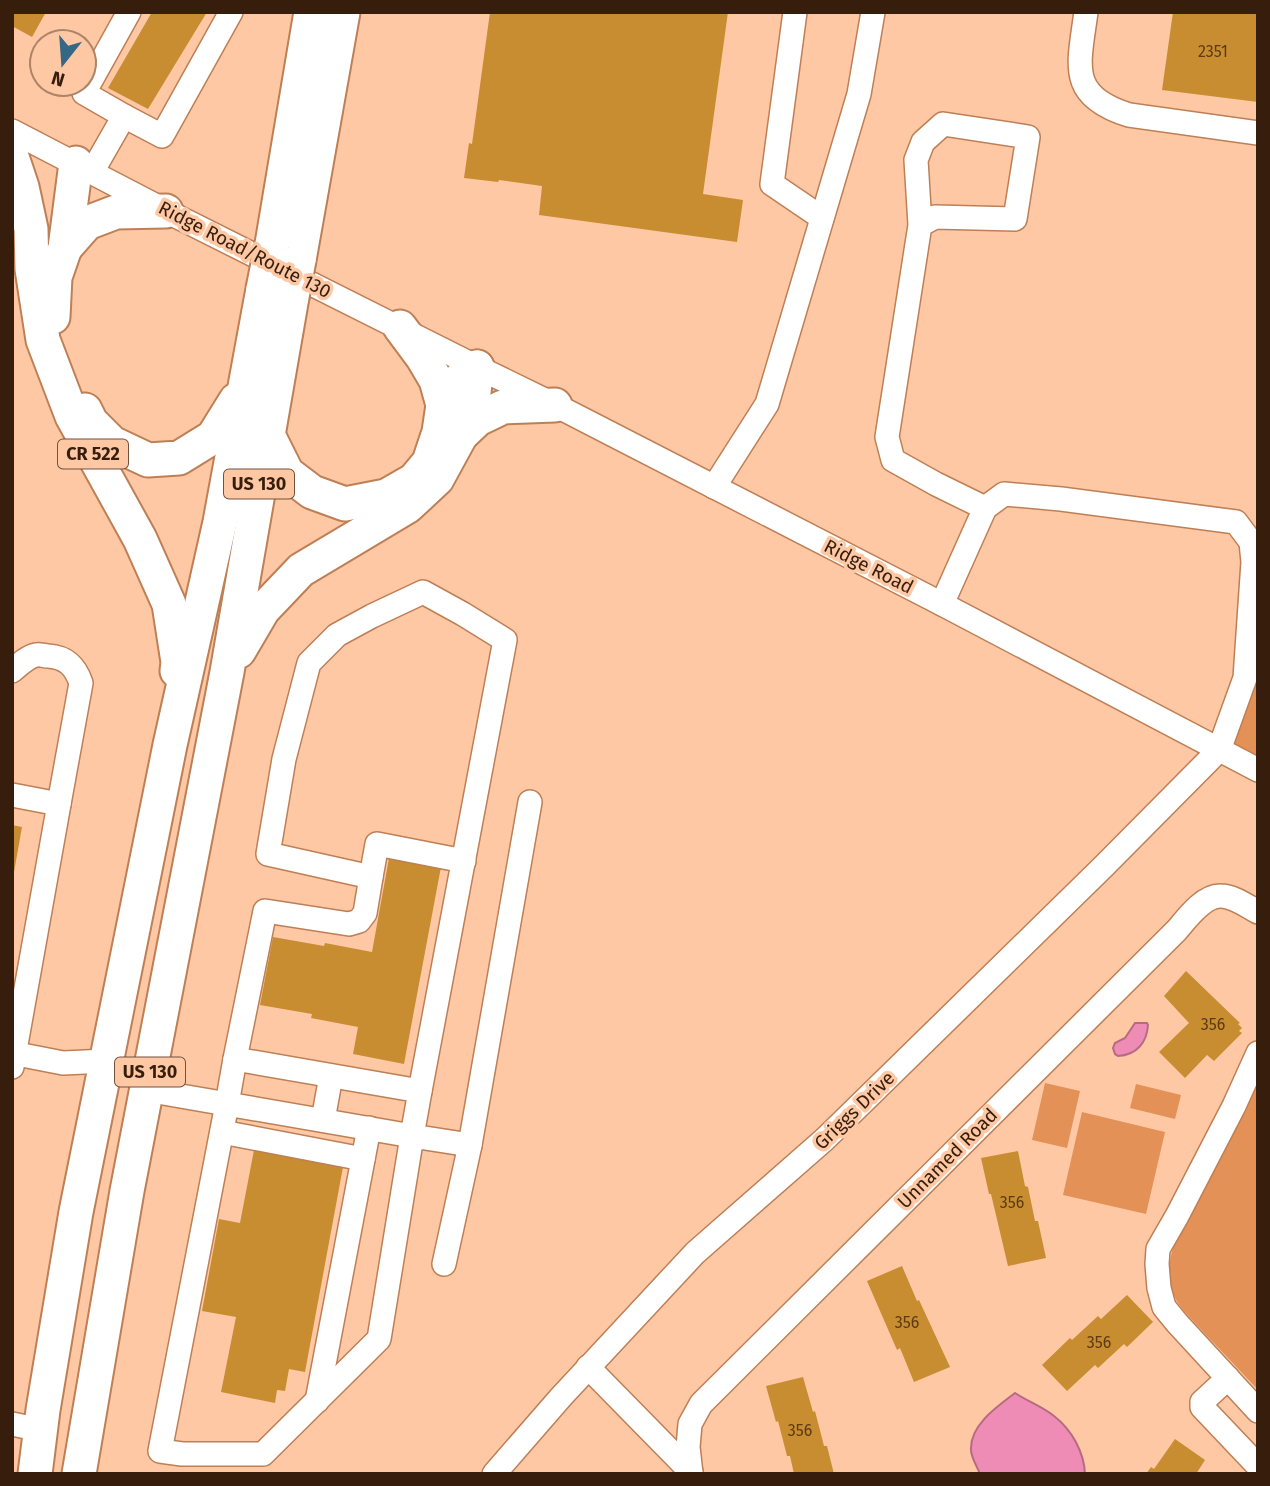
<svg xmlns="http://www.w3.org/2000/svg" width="1270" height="1486" viewBox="0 0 1270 1486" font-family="'Fira Sans',sans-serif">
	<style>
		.green { fill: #e39157 }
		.water { fill: #ee8cb5; stroke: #b76b82; stroke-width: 2 }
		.building { fill: #c88d30 }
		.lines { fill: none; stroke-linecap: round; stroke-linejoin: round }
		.minor-casing { stroke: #be7f55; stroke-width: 26 }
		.highway-casing { stroke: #be7f55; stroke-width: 37 }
		.minor { stroke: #fff; stroke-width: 23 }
		.highway { stroke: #fff; stroke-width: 33 }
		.highway-bridge-casing { stroke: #be7f55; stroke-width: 37; stroke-linecap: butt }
		.highway-bridge { stroke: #fff; stroke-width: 33 }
		.labels { text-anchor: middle; stroke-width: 7; stroke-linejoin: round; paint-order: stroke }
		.number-label { font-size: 16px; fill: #5b3a15 }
		.shield { fill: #fec8a5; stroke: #73513a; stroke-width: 2 }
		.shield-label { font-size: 18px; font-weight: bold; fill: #371e0c }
		.street-label { font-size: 19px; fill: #371e0c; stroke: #fec8a5 }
	</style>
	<rect width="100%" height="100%" fill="#fec8a5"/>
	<g class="green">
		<polygon points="1258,648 1258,762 1222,743"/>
		<polygon points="1045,1083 1080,1091 1067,1148 1032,1140"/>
		<path d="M1258 1083V1390C1240 1371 1223 1352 1205 1334 1195 1322 1181 1310 1174 1296 1166 1276 1169 1256 1177 1237Z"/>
		<polygon points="1136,1084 1181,1095 1175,1119 1130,1108"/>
		<polygon points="1082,1112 1165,1132 1146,1214 1063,1195"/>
	</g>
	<g class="water">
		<path d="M1135 1023H1147L1148 1025C1147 1042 1137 1055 1118 1056L1115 1054 1113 1048 1115 1043 1125 1038Z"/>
		<path d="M1015 1393C1027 1401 1043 1407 1054 1416 1072 1430 1084 1452 1085 1474H980C977 1466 970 1456 971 1448 971 1424 998 1406 1015 1393Z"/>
	</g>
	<g class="building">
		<polygon points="12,12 46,12 32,37 12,26"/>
		<polygon points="152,12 207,12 148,109 108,88"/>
		<polygon points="490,12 728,12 703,194 743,200 737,242 539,215 542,186 499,180 498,182 464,178 469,143 472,144"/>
		<polygon points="1173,12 1258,12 1258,102 1162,90"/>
		<polygon points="12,825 22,827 14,872 12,872"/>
		<polygon points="389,858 441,867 404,1064 353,1054 358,1027 311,1018 312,1014 260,1005 273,937 324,946 325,943 372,952"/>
		<polygon points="1186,971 1240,1023 1238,1024 1242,1028 1239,1031 1242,1033 1214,1061 1207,1055 1185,1078 1159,1052 1189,1023 1164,996"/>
		<polygon points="254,1150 343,1167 305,1372 289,1369 285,1391 277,1390 275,1403 221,1392 236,1317 202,1311 219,1219 240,1223"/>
		<polygon points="1018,1151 1025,1186 1028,1187 1035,1221 1038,1221 1046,1258 1008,1266 991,1194 989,1194 981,1158"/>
		<polygon points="902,1266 917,1301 919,1300 950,1367 914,1382 900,1348 897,1350 867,1281"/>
		<polygon points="1127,1295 1153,1322 1127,1347 1124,1344 1098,1368 1095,1365 1067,1391 1042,1365 1070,1338 1072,1340 1098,1316 1101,1319"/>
		<polygon points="803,1377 813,1412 815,1411 824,1446 827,1446 834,1474 794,1474 790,1456 787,1456 778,1421 776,1422 766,1386"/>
		<polygon points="1175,1439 1205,1460 1196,1474 1146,1474 1151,1467 1154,1469"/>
	</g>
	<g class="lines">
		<g class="minor-casing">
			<g id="minor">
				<polyline points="795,12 772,184 822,218"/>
				<path d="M1086 12C1079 65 1067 96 1129 115L1258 133"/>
				<polyline points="124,116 162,136 231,12"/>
				<polyline points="12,131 166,211 477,367 555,405 942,604 1258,770"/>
				<polyline points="92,172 124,116 84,93 129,12"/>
				<polyline points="920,225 916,160 923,142 943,124 1028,137 1015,219 935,217 920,225 887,437 893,460 936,484 985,508"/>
				<polyline points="714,487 767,404 859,94 873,12"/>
				<path d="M12 671C19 665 27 657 36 655 40 654 44 656 48 656 66 657 75 666 81 683L59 804"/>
				<polyline points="12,795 59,804 12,1067"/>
				<polyline points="371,877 377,844 464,861"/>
				<polyline points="12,1053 63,1063 107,1061"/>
				<polyline points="1258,1053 1234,1106 1177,1216 1158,1249 1157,1264 1159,1288 1164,1307 1177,1323 1258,1411"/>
				<polyline points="235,1059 265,911 349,924 359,921 365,913 371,877 268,854 284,759 309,663 337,635 372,616 423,592 463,614 505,640 420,1091"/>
				<polyline points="146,1090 412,1136 420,1091 235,1059 227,1104 160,1451 182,1454 263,1454 379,1339 412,1136 470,1145"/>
				<polyline points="323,1120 331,1076"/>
				<polyline points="222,1132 363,1159"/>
				<polyline points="444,1264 470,1145 530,802"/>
				<polyline points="588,1367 691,1472"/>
				<polyline points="1228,1378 1202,1402 1202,1407 1258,1466"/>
				<polyline points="317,1401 369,1128"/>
				<polyline points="12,1424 41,1430"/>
				<polyline points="494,1474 561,1397 695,1253 825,1139 1103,867 1219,750 1245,678 1253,562 1251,542 1236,522 1061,499 1004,494 985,508 942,604"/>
				<path d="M691 1474 688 1447 690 1424 701 1404 1177 930C1187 918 1204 895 1221 896 1233 896 1247 906 1258 912"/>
			</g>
		</g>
		<g class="highway-casing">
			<g id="highway">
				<polyline points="12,157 22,187 31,229 32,269 43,340 72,416 140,539 169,604 178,662 177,671"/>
				<polyline points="272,244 311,12"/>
				<polyline points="65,248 87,223 116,212 166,211"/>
				<polyline points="299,260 343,12"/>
				<polyline points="53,317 55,277 65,248 76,163"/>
				<polyline points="400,327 423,358 436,380 443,405"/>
				<polyline points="85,410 91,422 112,443 148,460 179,458 213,437 236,400"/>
				<polyline points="267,433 287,473 312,492 345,504 386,496 414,480 429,462 439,432 443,405 451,389 461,378 477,367"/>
				<polyline points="461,435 478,419 503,407 555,405"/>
				<polyline points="239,651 263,610 301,570 408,506 437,479 461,435 472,409 477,367"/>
				<polyline points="35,1474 43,1410 76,1212 170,745 220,522 263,289"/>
				<polyline points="79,1474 127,1191 227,672 292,297"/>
			</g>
		</g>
		<use href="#minor" class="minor"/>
		<use href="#highway" class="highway"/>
		<g class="highway-bridge-casing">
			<g id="highway-bridge">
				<polyline points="263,289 272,244"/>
				<polyline points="292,297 299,260"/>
			</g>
		</g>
		<use href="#highway-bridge" class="highway-bridge"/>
	</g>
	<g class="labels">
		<g class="number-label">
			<text x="1213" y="57">2351</text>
			<text x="1213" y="1030">356</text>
			<text x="1012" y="1208">356</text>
			<text x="907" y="1328">356</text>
			<text x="1099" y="1348">356</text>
			<text x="800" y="1436">356</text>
		</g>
		<g class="shield">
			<rect x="58" y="439.5" width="70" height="29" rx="5"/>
			<rect x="224" y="469.5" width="70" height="29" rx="5"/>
			<rect x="115" y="1057.5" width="70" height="29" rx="5"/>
		</g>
		<g class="shield-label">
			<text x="93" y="460">CR 522</text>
			<text x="259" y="490">US 130</text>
			<text x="150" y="1078">US 130</text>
		</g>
		<g class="street-label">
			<text transform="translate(245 249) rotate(27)" y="7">Ridge Road/Route 130</text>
			<text transform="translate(869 566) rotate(27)" y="7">Ridge Road</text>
			<text transform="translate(854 1110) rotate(-44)" y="7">Griggs Drive</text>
			<text transform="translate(947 1158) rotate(-45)" y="7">Unnamed Road</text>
		</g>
	</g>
	<rect width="1270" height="1486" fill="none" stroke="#371e0c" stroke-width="28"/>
	<g transform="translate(63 63) rotate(197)"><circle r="33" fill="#fec8a5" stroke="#ae8468" stroke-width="2"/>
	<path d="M0-5L12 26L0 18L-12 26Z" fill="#346884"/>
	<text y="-10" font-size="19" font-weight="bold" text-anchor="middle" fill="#371e0c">N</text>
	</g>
</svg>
